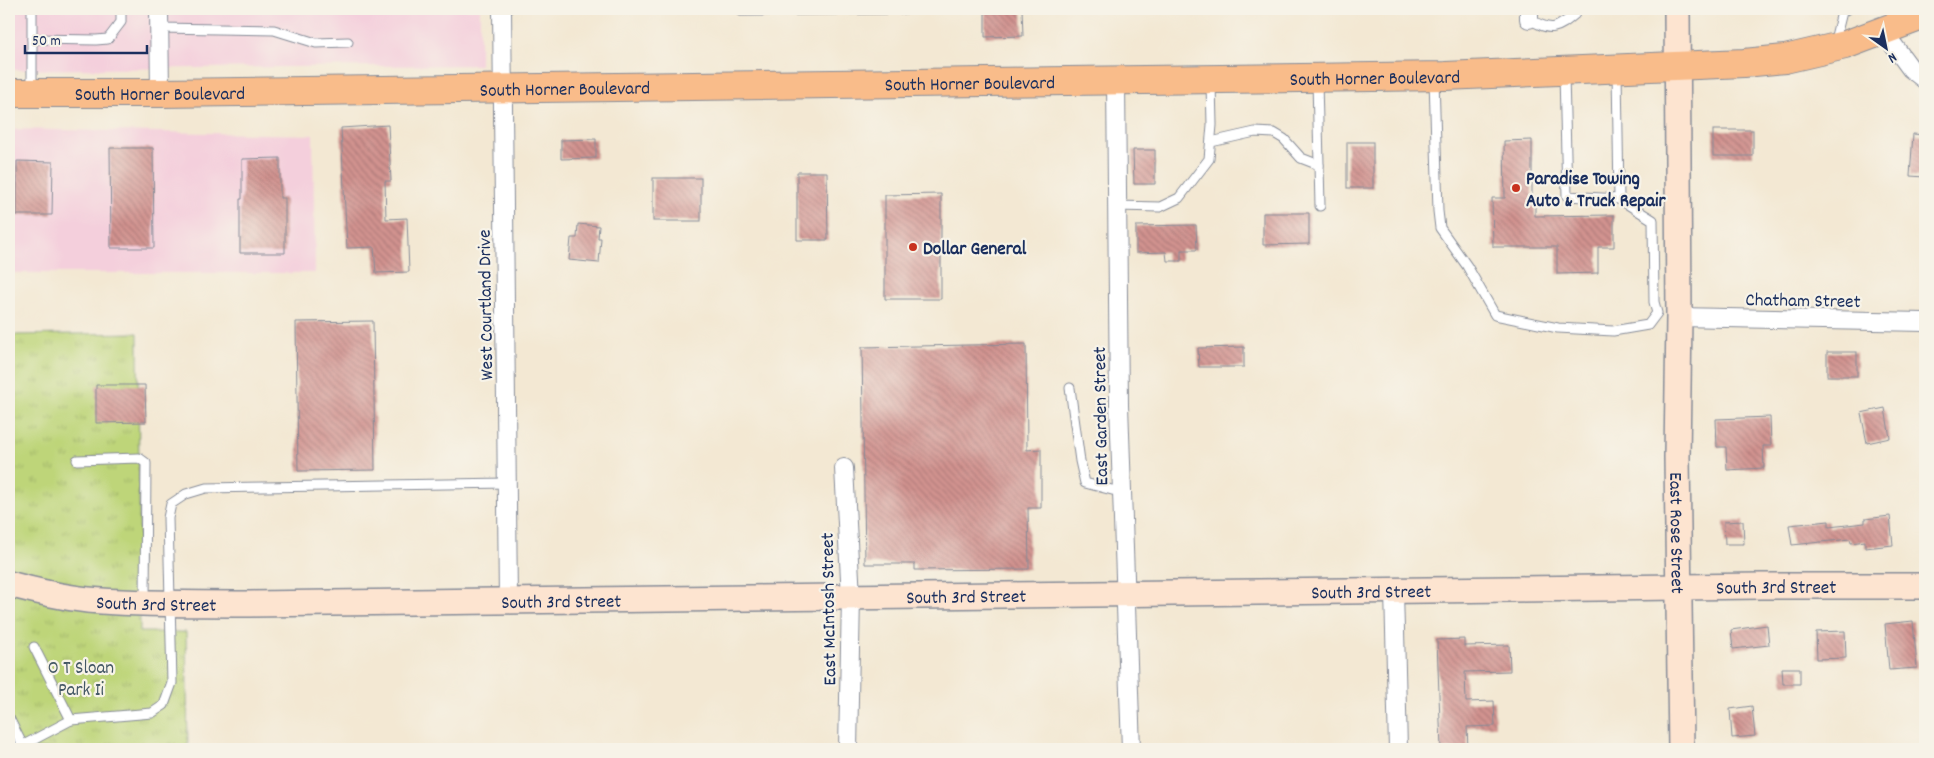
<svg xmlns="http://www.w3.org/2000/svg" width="1934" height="758" viewBox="0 0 1934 758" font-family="Dekko,sans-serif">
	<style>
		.built { fill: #f4cfdc }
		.grass { fill: url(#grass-tufts); stroke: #6c826c }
		.building { fill: url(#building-back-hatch) }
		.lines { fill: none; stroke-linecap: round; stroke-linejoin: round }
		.lane-casing { stroke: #878c98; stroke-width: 11 }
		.street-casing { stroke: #878c98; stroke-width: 20 }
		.secondary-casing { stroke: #878c98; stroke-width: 28 }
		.primary-casing { stroke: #878c98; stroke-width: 30 }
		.lane { stroke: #fff; stroke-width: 9 }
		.street { stroke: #fff; stroke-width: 18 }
		.secondary { stroke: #fde4d0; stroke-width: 25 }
		.primary { stroke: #f9bc8a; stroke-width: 28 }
		.poi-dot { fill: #c8321e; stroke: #f7f3e8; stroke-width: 2 }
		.labels { text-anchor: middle; stroke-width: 4.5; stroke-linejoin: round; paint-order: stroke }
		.street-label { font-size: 19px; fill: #1b2f5e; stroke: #f7f3e8 }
		.poi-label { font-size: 19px; font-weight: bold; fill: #1b2f5e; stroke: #f7f3e8; text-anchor: start }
		.park-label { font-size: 19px; fill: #445865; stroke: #f7f3e8 }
	</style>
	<defs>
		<pattern id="grass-tufts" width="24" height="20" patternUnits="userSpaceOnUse" patternTransform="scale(1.25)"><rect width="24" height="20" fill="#bed579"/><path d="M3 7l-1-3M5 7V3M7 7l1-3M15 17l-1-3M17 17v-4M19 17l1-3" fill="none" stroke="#a3b76b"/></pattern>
		<pattern id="building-back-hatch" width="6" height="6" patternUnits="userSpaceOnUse" patternTransform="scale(1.25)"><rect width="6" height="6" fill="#d2938f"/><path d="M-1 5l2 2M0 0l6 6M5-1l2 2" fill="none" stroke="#aa7878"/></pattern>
	</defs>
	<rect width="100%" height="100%" fill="#f7f3e8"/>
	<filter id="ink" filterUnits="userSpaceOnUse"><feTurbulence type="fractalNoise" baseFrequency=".02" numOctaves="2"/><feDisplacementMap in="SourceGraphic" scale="10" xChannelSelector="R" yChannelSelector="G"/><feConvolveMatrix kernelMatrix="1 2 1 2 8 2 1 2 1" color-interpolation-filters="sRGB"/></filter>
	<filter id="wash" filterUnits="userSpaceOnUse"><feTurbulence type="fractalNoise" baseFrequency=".0096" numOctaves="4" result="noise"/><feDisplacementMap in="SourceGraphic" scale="20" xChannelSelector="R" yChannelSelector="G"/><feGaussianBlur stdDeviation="1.12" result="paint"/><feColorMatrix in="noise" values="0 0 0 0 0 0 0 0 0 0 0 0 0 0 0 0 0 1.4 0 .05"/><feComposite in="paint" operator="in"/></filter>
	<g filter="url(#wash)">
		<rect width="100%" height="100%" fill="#f3e8d3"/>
		<g class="built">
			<polygon points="9,9 480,9 480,65 9,70"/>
			<polygon points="9,129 313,135 315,273 9,273"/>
		</g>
		<polygon class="grass" points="138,333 140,632 186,632 188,749 9,749 9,335"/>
		<g id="blocks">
			<g class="building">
				<polygon points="985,9 1022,9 1023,36 985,37"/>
				<polygon points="388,125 391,181 385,181 386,219 407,218 409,272 376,273 374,247 347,248 341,128"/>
				<rect x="1713" y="130" width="40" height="26"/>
				<polygon points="1913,134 1925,135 1925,177 1910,176"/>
				<polygon points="596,139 596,158 561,159 561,140"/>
				<polygon points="1532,140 1532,197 1535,197 1535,216 1614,215 1614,247 1598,247 1598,273 1557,274 1557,247 1493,247 1492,198 1505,198 1504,141"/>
				<rect x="1347" y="142" width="26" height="46"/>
				<polygon points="110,148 153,148 154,248 111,248"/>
				<polygon points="1133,150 1155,150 1155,184 1134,184"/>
				<polygon points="280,158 280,198 285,198 285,253 240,253 240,199 242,199 242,159"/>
				<polygon points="17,161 53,162 52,215 17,215"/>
				<polygon points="797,172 827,172 828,240 797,240"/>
				<rect x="653" y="178" width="48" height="43"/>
				<polygon points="941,194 941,299 885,299 885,195"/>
				<polygon points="1263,213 1309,213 1309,244 1263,245"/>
				<polygon points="578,224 599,226 598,238 601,238 599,263 569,260 571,238 577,238"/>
				<polygon points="1196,225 1197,250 1181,250 1181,261 1167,261 1166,252 1136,253 1136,226"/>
				<polygon points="373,321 375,470 298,471 296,322"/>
				<polygon points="1026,344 1027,450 1041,449 1041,508 1028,508 1029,569 915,570 915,564 865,564 862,347"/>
				<polygon points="1244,347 1244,367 1199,367 1198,348"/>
				<rect x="1827" y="352" width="30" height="24"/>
				<polygon points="96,385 145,385 146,422 96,423"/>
				<polygon points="1885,408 1890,438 1867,443 1861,413"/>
				<polygon points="1770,417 1771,446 1763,446 1764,468 1727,470 1726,447 1717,447 1716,419"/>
				<polygon points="1890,516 1893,545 1865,548 1865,541 1851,543 1850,539 1792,545 1789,525 1829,521 1829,527 1865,523 1865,519"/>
				<polygon points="1743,521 1744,544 1725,544 1724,522"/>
				<polygon points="1913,621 1917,668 1889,670 1885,624"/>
				<polygon points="1767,625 1769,645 1733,649 1731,630"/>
				<polygon points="1845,631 1846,658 1817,659 1816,632"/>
				<polygon points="1464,639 1464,646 1509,645 1510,671 1465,672 1466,702 1494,701 1495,726 1467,727 1468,749 1441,749 1437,640"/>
				<polygon points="1782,668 1800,668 1800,684 1783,684"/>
				<polygon points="1752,706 1755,736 1732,738 1730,709"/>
			</g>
		</g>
	</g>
	<g filter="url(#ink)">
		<use href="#blocks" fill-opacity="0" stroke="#878c98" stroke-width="1"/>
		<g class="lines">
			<g class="lane-casing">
				<g id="lane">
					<polyline points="32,9 32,39"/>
					<polyline points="740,9 741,11 905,9"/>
					<path d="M1529 19C1552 32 1556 30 1575 14V9"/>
					<polyline points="159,28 274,30 316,43 348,42"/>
					<polyline points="1834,44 1842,12 1847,9"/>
					<polyline points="1564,74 1567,196 1619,199 1617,71"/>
					<polyline points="1434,79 1438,211 1440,228 1467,266 1495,315 1558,328 1613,331 1648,325 1657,313 1654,302 1653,220 1619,199"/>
					<polyline points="1317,81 1320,206"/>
					<polyline points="32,91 32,39 96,40 108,39 121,22 121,9"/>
					<polyline points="1211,142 1255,132 1274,133 1284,139 1301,158 1319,165"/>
					<polyline points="1117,206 1160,207 1179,198 1209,159 1212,125 1211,83"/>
					<polyline points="1070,388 1080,461 1085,483 1112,490 1121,491"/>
					<polyline points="77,460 139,458 146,463 145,602"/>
					<polyline points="34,647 71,720"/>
					<polyline points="9,718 23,746"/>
					<polyline points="16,749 71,720 152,713 164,705 172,683 168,518 171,504 186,494 206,488 507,483"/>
				</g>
			</g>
			<g class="street-casing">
				<g id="street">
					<polyline points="159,9 160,93"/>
					<polyline points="502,9 508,601"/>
					<polyline points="1529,9 1529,19"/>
					<polyline points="1883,31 1911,69 1925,80"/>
					<polyline points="1116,81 1119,405 1131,749"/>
					<polyline points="1679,317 1925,322"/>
					<polyline points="844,468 851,597 848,749"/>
					<polyline points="1394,591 1398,749"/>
				</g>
			</g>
			<g class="secondary-casing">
				<g id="secondary">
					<path id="s1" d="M1677 9 1679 317 1677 457 1681 749"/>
					<path id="s2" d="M9 584C35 591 61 597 88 600 142 605 196 603 250 604L1762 586H1925"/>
				</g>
			</g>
			<g class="primary-casing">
				<g id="primary">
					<path id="s3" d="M9 93H160L1445 76 1744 63 1785 59 1845 45 1925 15"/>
				</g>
			</g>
			<use href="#lane" class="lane"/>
			<use href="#street" class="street"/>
			<use href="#secondary" class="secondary"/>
			<use href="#primary" class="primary"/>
		</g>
	</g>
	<g class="poi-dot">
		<circle cx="1516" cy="188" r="5"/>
		<circle cx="913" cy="247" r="5"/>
	</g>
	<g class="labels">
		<g class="street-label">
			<text dy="7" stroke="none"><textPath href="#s3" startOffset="1366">South Horner Boulevard</textPath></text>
			<text dy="7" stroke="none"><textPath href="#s3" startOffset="961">South Horner Boulevard</textPath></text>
			<text dy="7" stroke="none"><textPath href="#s3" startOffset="556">South Horner Boulevard</textPath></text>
			<text dy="7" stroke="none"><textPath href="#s3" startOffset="151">South Horner Boulevard</textPath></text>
			<text transform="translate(1803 299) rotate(1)" y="7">Chatham Street</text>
			<text transform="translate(484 305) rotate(-91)" y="7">West Courtland Drive</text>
			<text transform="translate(1099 416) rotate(-91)" y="7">East Garden Street</text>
			<text dy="7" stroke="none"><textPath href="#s1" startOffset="524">East Rose Street</textPath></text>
			<text dy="7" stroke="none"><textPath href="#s2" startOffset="1769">South 3rd Street</textPath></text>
			<text dy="7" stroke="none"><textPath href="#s2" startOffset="1364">South 3rd Street</textPath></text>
			<text dy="7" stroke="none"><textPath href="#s2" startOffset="959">South 3rd Street</textPath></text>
			<text dy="7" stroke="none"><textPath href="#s2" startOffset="554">South 3rd Street</textPath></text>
			<text dy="7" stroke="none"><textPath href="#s2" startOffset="149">South 3rd Street</textPath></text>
			<text transform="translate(827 609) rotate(-91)" y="7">East McIntosh Street</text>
		</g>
		<g class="poi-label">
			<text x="1526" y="184">Paradise Towing<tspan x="1526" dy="22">Auto &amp; Truck Repair</tspan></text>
			<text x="923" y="254">Dollar General</text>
		</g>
		<g class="park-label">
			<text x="81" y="673">O T Sloan<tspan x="81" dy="22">Park Ii</tspan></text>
		</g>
	</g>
	<rect width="1934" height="758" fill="none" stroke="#f7f3e8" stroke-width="30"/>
	<g transform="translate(1886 48) rotate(147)" stroke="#f7f3e8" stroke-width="4" paint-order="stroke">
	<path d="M0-4L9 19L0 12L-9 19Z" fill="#1b2f5e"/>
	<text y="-8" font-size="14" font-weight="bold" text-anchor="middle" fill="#1b2f5e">N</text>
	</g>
	<path d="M25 45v8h122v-8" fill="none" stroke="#1b2f5e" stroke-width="2.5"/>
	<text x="32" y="45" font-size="15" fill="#1b2f5e" stroke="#f7f3e8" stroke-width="4" paint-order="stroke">50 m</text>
</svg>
